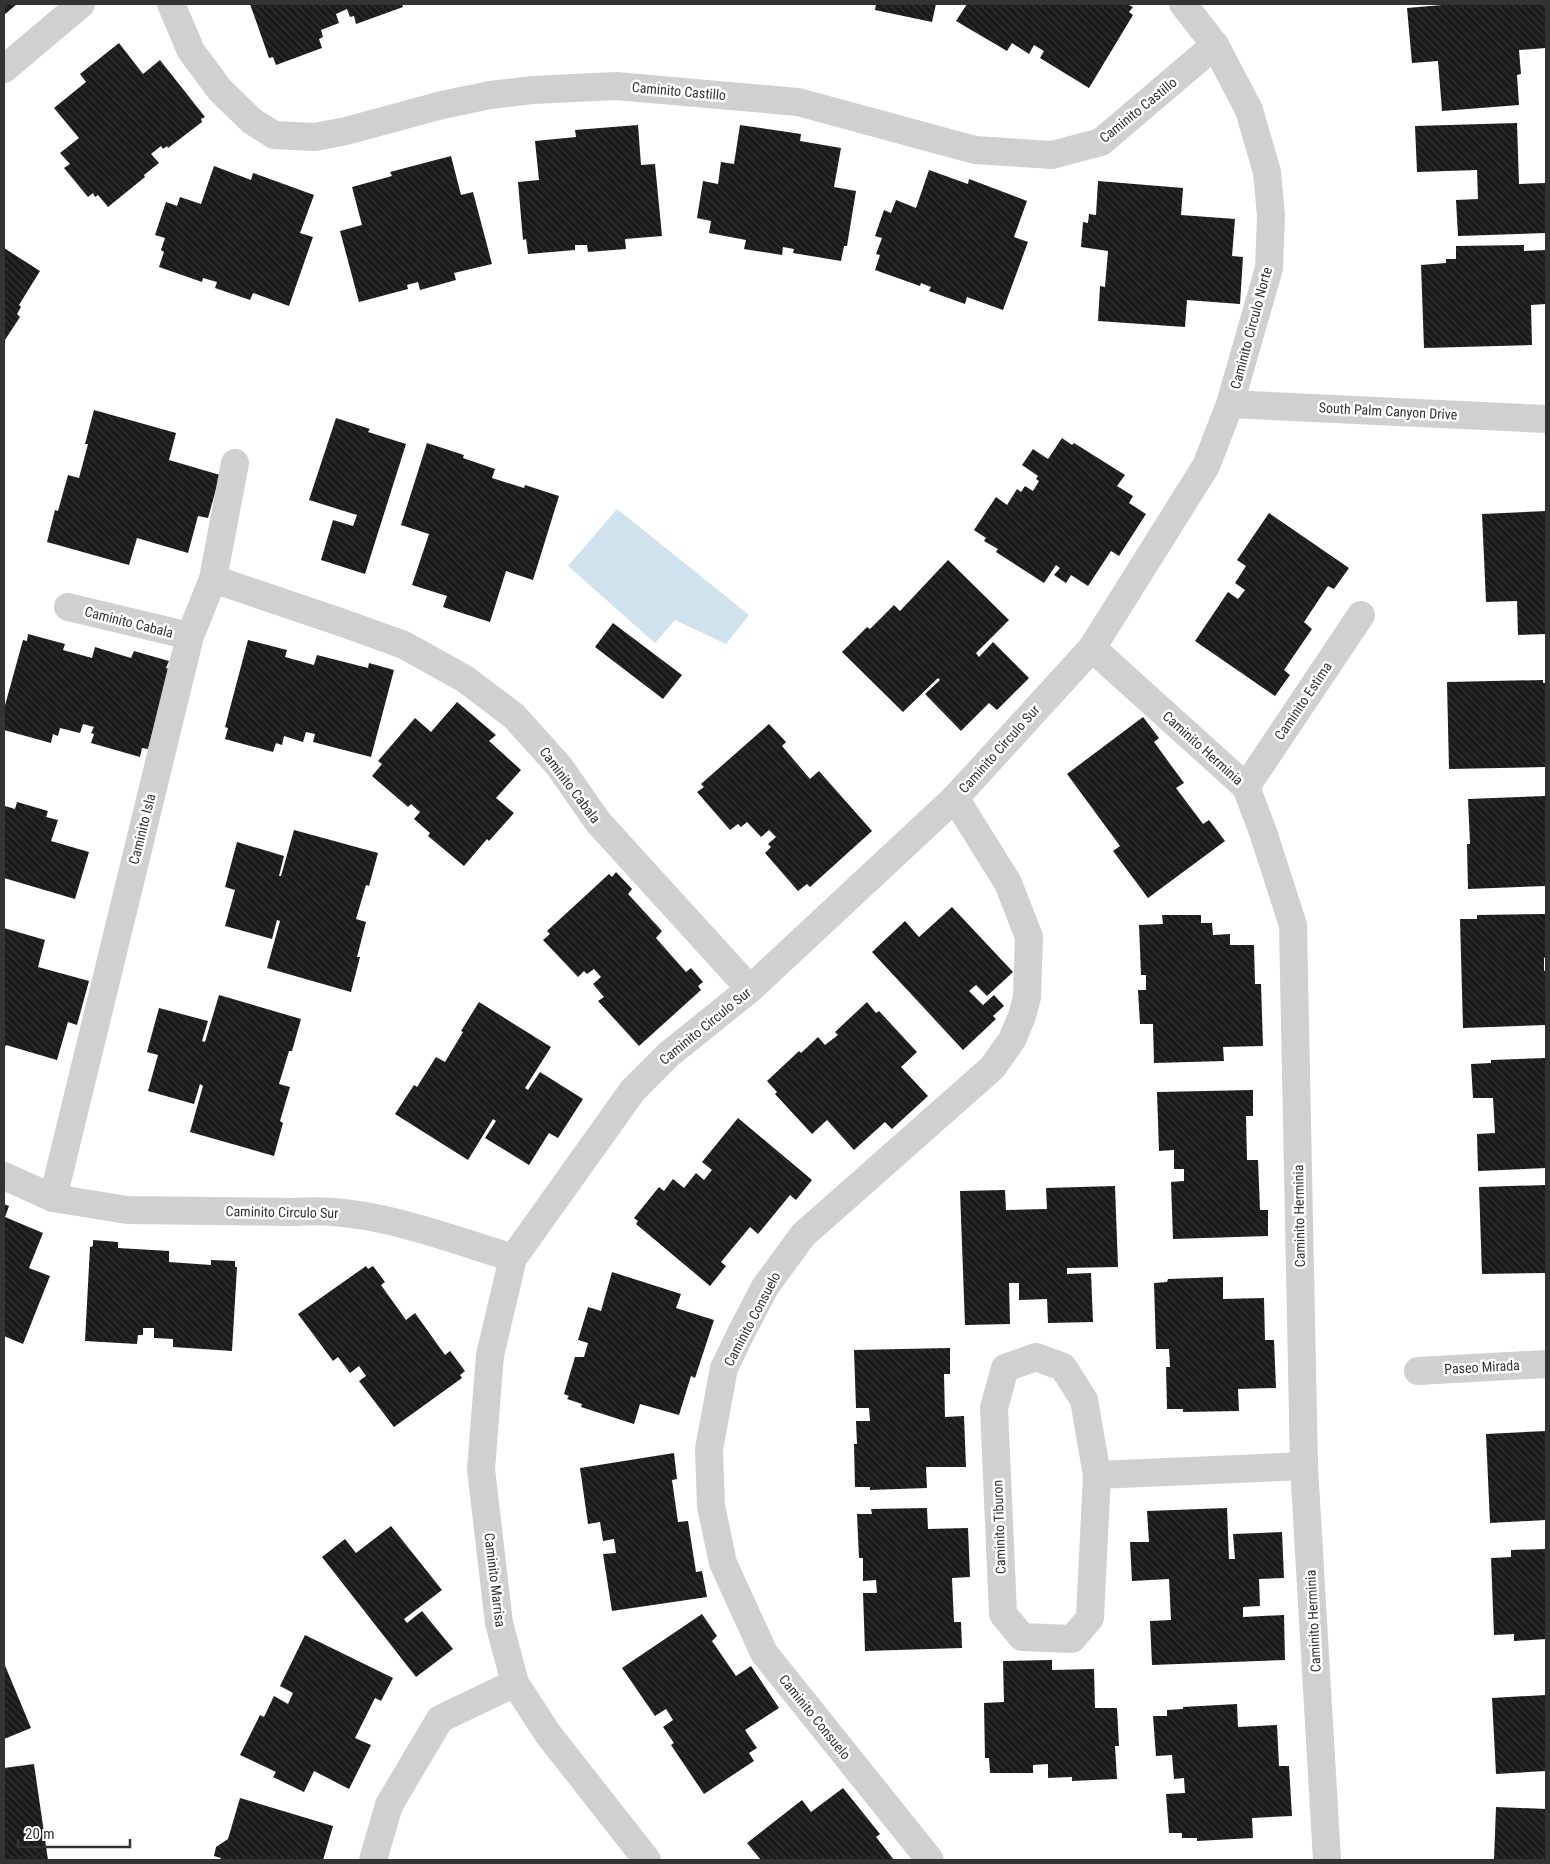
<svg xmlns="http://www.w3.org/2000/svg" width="1550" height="1864" viewBox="0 0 1550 1864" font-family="'Roboto Condensed',sans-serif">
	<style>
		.water { fill: #cfe2ee }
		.building { fill: url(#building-back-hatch) }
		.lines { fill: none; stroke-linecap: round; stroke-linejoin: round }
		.street { stroke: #d0d0d0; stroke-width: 28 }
		.labels { text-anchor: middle; stroke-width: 5; stroke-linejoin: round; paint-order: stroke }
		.street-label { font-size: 14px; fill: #333; stroke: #fff }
	</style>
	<defs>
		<pattern id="building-back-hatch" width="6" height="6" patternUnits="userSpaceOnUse" patternTransform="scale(1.25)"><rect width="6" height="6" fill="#1a1a1a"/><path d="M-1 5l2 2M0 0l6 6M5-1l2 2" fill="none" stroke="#333"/></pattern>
	</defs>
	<rect width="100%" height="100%" fill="#fff"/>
	<polygon class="water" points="617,509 749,615 726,644 675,620 655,643 568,566"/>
	<g class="building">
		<polygon points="4,4 17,4 4,15"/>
		<polygon points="250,4 402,4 403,7 356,24 354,16 350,17 347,9 336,14 339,23 321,30 323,37 319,39 322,48 276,65 273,57 269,58"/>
		<polygon points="876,4 936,4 932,22 875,10"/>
		<polygon points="967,4 1127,4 1133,7 1129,12 1133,15 1089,88 1040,58 1044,51 1034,45 1029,54 1012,43 1007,51 956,21"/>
		<polygon points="1454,4 1546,4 1546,48 1519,50 1521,74 1517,75 1519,105 1442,111 1438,61 1412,63 1407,8"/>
		<polygon points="119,43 143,74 160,60 205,117 201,119 202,122 168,148 167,146 163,149 161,146 151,154 159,163 144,175 145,177 108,207 98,195 95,197 93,193 88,197 64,168 70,164 60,153 79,138 54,108 86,82 80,74"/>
		<polygon points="1517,123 1519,184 1546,183 1546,233 1458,236 1456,200 1478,199 1477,170 1417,172 1415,126"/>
		<polygon points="638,125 641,165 655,164 662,236 625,239 626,249 588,252 587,245 575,245 575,250 528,254 526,239 523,240 518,182 539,180 535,141 576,137 575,130"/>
		<polygon points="740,125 801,134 800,141 841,148 834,187 856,191 847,246 844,246 841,261 793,253 794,249 783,247 782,255 744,249 746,240 709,233 711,221 697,218 703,181 718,184 721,162 734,164"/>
		<polygon points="451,156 461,195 473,192 492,264 454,273 456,280 420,290 418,282 407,285 408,289 359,302 340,231 362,225 352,187 392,176 390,172"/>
		<polygon points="214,166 251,180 253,173 314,195 300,233 313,237 289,306 253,293 250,300 215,288 217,282 203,278 202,282 159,267 164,252 161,250 165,238 155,235 166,202 177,206 180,197 201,204"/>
		<polygon points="929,170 968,184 969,179 1027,201 1014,237 1028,242 1003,310 967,297 965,304 929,291 931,287 921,283 920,286 875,270 880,255 876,254 882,238 875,236 884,210 891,213 896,200 916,208"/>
		<polygon points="1098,181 1183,188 1181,215 1235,219 1232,256 1243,257 1240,304 1187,300 1185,327 1098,321 1100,286 1105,287 1108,251 1081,247 1083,222 1088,223 1089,214 1096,215"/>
		<polygon points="1524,245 1524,251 1546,250 1546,304 1531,305 1532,345 1424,348 1421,265 1446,263 1446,259 1456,259 1456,246"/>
		<polygon points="4,248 40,271 19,305 21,307 17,314 20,317 5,340 4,339"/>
		<polygon points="94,410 176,433 169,460 220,475 208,518 198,516 188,553 137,538 129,565 47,542 55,510 58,511 68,475 79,478 88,444 85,444"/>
		<polygon points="336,418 370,429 368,432 406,444 365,574 321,560 333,520 353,526 357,515 309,500"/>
		<polygon points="1062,438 1072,445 1074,443 1125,475 1117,486 1133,496 1129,503 1146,514 1119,556 1111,551 1088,586 1071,575 1066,583 1054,575 1060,568 1056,565 1044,583 996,552 998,549 984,541 986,538 974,530 996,497 1007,505 1017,489 1021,492 1025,486 1033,491 1039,481 1036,479 1038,476 1022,465 1033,449 1048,459"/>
		<polygon points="427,443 464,455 463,458 495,469 492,478 524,488 525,485 559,496 533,580 506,571 490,622 443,607 447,596 412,585 429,534 401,525"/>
		<polygon points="1546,511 1546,634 1518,635 1517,601 1486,602 1482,514"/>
		<polygon points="1269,513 1349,568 1334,589 1328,586 1304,622 1312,629 1284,670 1290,675 1275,696 1195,641 1228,592 1238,599 1245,590 1235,583 1246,566 1237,560"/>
		<polygon points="948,560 1009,620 976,653 979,657 993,642 1029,678 997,710 989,703 961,731 925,694 940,680 938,678 903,712 842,652 867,627 870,629 894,605 900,611"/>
		<polygon points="613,623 682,675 663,699 595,647"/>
		<polygon points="28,634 65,644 63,650 92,658 95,647 131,658 134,651 169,661 166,668 170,669 148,749 142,748 140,757 91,743 94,734 91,733 94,727 83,724 80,733 60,728 58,736 53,734 51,743 4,730 4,709 23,640 27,641"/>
		<polygon points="248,640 287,650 285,657 314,665 317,655 368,668 369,663 394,670 371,757 313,742 315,734 306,732 303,742 284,736 282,745 276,743 273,752 225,739 228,728 225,727"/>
		<polygon points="1543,680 1543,683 1546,683 1546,767 1449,769 1447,682"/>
		<polygon points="457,702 496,735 489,741 521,770 496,798 514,813 489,841 487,839 464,866 428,836 430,833 414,819 420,812 411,804 408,807 372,776 382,764 378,761 415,718 431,732"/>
		<polygon points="1143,717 1159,738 1154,742 1184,783 1176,788 1203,824 1209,820 1225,841 1148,898 1113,851 1120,846 1067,774"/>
		<polygon points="769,724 786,742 782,746 810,779 819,771 872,831 810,887 807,884 798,891 765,853 771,847 768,844 776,837 769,830 761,837 747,822 741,827 738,824 730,830 697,792 704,787 701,784"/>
		<polygon points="1546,796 1546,886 1468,889 1467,844 1470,844 1468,799"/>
		<polygon points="17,802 48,811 46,817 58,820 51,841 89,852 75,899 4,878 4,809 5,806 15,809"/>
		<polygon points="294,830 378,853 369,886 366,885 356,919 366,922 357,957 360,957 351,992 267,968 280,921 277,920 272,939 225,926 235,890 225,887 237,842 284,856 279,876 281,876"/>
		<polygon points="616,872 632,889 628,894 662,931 656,938 686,972 691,968 703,982 698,986 701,990 639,1046 598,1001 604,997 593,984 601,977 594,969 587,974 584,971 578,977 543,940 550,934 547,931 609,874 612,877"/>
		<polygon points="952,907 1013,972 987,996 976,985 969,991 983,1005 994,995 1004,1006 993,1016 996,1019 963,1050 872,952 905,921 919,937"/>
		<polygon points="1546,914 1546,957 1544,958 1544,971 1546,971 1546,1025 1463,1028 1460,919 1477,919 1477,915"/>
		<polygon points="1162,915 1201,915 1201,923 1212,923 1213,935 1230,934 1230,945 1254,945 1255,984 1261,984 1263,1046 1223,1047 1224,1061 1154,1063 1153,1024 1140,1024 1138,990 1146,990 1146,975 1141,975 1139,925 1163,924"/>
		<polygon points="4,928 45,940 38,967 89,981 77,1025 68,1022 57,1060 6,1045 4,1049"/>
		<polygon points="219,995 301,1019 292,1051 289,1051 279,1084 290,1087 280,1121 283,1123 274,1156 190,1132 203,1086 200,1084 194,1104 148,1091 158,1055 147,1052 159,1008 208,1021 202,1041 205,1042"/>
		<polygon points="479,1002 551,1047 525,1088 528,1090 540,1072 583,1099 558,1138 549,1133 529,1165 485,1138 496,1121 493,1119 468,1160 395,1114 414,1085 417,1087 436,1057 445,1062 463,1032 461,1031"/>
		<polygon points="867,1002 876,1013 879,1011 917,1052 901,1067 928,1096 892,1129 885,1122 854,1150 827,1120 812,1134 775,1094 777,1092 767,1081 799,1051 801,1053 818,1037 825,1045 838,1035 835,1032"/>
		<polygon points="1546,1058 1546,1168 1478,1171 1477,1134 1495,1133 1493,1098 1473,1098 1471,1064 1491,1063 1491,1060"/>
		<polygon points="1253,1090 1253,1116 1246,1116 1247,1160 1258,1160 1260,1210 1268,1210 1268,1236 1173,1239 1171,1182 1184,1181 1184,1169 1174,1169 1174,1150 1159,1151 1157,1092"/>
		<polygon points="738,1118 812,1180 796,1200 790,1195 758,1234 750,1227 721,1262 726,1266 710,1286 636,1224 638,1221 634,1218 659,1187 664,1191 673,1179 684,1188 696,1173 704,1180 712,1170 702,1162"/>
		<polygon points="1546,1185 1546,1273 1482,1274 1479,1187"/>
		<polygon points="1115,1186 1118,1267 1067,1268 1067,1274 1091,1273 1093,1322 1048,1323 1047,1299 1019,1300 1019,1283 1009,1283 1010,1324 965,1325 960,1191 1005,1190 1006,1210 1047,1209 1046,1188"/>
		<polygon points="4,1204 9,1206 5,1217 43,1233 29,1268 50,1276 23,1344 4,1336"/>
		<polygon points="93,1240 118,1242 118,1248 169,1251 169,1262 211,1265 211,1260 235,1261 235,1267 237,1267 232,1351 173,1347 173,1339 154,1338 154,1328 143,1328 143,1335 138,1335 137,1344 85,1341 90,1247 93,1246"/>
		<polygon points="366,1266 368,1269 373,1266 385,1282 381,1285 406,1320 415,1313 445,1355 450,1351 465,1371 460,1375 462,1378 394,1427 359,1381 366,1376 359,1366 350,1373 338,1357 333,1361 298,1314"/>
		<polygon points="612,1272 681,1294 676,1308 714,1320 695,1378 691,1376 679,1415 640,1404 634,1424 581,1407 582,1404 567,1399 569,1396 564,1394 575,1357 584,1357 588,1343 578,1340 588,1307 601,1311"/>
		<polygon points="1223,1277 1223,1299 1264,1298 1265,1340 1274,1340 1276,1388 1238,1389 1239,1411 1183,1412 1183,1409 1167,1409 1166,1367 1170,1367 1169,1349 1156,1349 1154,1283 1167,1282 1168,1279"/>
		<polygon points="950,1348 950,1374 944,1374 945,1417 964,1416 966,1467 926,1467 927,1488 870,1490 870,1487 855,1487 854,1444 857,1444 856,1421 870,1421 869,1408 856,1408 854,1350"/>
		<polygon points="1546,1431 1546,1520 1490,1523 1486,1434"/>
		<polygon points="674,1453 677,1479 672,1480 678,1522 688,1521 696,1572 702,1571 707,1597 612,1611 603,1554 616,1553 614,1539 603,1541 600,1522 588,1524 580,1468"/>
		<polygon points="927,1508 928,1529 968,1528 970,1577 952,1578 954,1622 961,1622 962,1648 865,1651 863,1593 877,1593 876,1580 863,1581 863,1558 859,1558 857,1514 872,1514 871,1509"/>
		<polygon points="1227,1508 1229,1559 1235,1559 1233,1534 1282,1532 1284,1578 1259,1579 1260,1606 1243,1607 1243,1617 1284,1615 1285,1660 1152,1665 1150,1621 1171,1620 1169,1579 1132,1581 1130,1542 1149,1542 1147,1511"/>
		<polygon points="391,1526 442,1590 404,1619 407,1623 422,1611 453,1649 416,1677 322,1557 345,1539 356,1553"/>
		<polygon points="1546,1549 1546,1639 1514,1641 1514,1634 1494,1635 1491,1558 1511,1557 1511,1550"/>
		<polygon points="702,1614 717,1636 712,1641 736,1676 751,1666 779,1708 745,1730 757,1748 749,1753 754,1761 704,1794 671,1745 674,1743 663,1727 673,1720 666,1709 655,1716 622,1668"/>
		<polygon points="305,1635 393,1678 381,1701 375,1698 355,1738 371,1745 349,1789 314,1771 304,1792 273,1777 276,1772 240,1755 260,1715 264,1717 274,1696 288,1704 293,1693 280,1686"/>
		<polygon points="1052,1660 1052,1670 1094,1669 1095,1708 1117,1708 1119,1746 1115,1746 1117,1779 1072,1781 1072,1777 1048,1778 1048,1764 1033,1765 1033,1773 990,1773 989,1758 985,1758 984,1703 1004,1702 1003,1661"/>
		<polygon points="4,1663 31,1728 4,1739"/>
		<polygon points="1546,1695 1546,1771 1496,1774 1492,1698"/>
		<polygon points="1237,1704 1238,1727 1277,1725 1279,1766 1289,1766 1292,1816 1252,1818 1253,1838 1197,1841 1197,1838 1182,1838 1182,1833 1169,1833 1166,1794 1185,1793 1184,1778 1174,1779 1172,1755 1156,1756 1153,1716 1167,1716 1167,1710 1183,1709 1183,1707"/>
		<polygon points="34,1764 48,1860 4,1860 4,1768"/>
		<polygon points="843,1788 880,1834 876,1837 894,1860 761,1860 747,1843 802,1800 811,1812"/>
		<polygon points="240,1798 333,1826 323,1860 220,1860 221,1858 214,1856 216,1847 228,1839"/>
		<polygon points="1496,1807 1546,1809 1546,1860 1494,1860"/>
	</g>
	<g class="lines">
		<g class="street">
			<polyline points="171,4 191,51 220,90 252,121 274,135 315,137 346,131 442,105 490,95 533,90 616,86 798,102 975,150 1052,155 1101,142 1215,45"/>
			<polyline points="4,69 81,4"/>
			<polyline points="1230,404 1546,419"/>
			<polyline points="213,579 346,624 404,645 465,679 514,716 559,766 598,822 750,989"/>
			<polyline points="68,607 190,636"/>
			<polyline points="1092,648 1246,787 1263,832 1293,925 1304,1466 1327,1860"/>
			<polyline points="1246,787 1361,615"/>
			<path d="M4 1176 53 1198 127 1210 295 1212C368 1206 444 1237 513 1258"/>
			<polyline points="53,1198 190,636 213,579 235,463"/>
			<polygon points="1036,1357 1063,1367 1084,1400 1097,1475 1090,1618 1072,1639 1022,1637 1003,1614 994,1408 1005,1368"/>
			<polyline points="1418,1371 1546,1364"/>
			<polyline points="1097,1475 1304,1466"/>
			<polyline points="373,1860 389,1805 440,1719 515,1683"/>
			<polyline points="647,1860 548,1734 515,1683 499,1623 481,1469 490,1355 513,1258 633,1090 668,1055 750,989 955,798 1092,648 1206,466 1230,404 1269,268 1271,216 1267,172 1249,110 1215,45 1183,4"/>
			<polyline points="930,1860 764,1653 723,1563 711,1506 709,1449 724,1368 742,1331 765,1287 803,1235 992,1068 1012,1040 1022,1016 1027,997 1029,937 1008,883 955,798"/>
		</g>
	</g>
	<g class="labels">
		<g class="street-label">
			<text transform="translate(679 91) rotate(5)" y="5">Caminito Castillo</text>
			<text transform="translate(1138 110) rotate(-39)" y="5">Caminito Castillo</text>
			<text transform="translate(1251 328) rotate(-75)" y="5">Caminito Circulo Norte</text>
			<text transform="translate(1388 411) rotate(3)" y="5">South Palm Canyon Drive</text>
			<text transform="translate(129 622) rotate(14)" y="5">Caminito Cabala</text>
			<text transform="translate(1303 701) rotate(-56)" y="5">Caminito Estima</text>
			<text transform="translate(1203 748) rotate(42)" y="5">Caminito Herminia</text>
			<text transform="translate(999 749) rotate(-48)" y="5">Caminito Circulo Sur</text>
			<text transform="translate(570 785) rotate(53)" y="5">Caminito Cabala</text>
			<text transform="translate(142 829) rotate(-76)" y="5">Caminito Isla</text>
			<text transform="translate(705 1026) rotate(-39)" y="5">Caminito Circulo Sur</text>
			<text transform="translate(282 1212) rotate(1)" y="5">Caminito Circulo Sur</text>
			<text transform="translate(1299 1216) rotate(-91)" y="5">Caminito Herminia</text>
			<text transform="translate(752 1319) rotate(-62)" y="5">Caminito Consuelo</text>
			<text transform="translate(1482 1367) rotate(-3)" y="5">Paseo Mirada</text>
			<text transform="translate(999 1527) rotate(-92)" y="5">Caminito Tiburon</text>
			<text transform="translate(495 1580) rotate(83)" y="5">Caminito Marrisa</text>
			<text transform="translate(1313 1621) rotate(-93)" y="5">Caminito Herminia</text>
			<text transform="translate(815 1717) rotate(51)" y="5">Caminito Consuelo</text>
		</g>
	</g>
	<rect width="1550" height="1864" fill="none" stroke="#333333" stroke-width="10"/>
	<path d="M18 1839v8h112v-8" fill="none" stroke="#333333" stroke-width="2.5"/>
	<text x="25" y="1839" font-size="15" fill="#333333" stroke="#ffffff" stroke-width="4" paint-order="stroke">20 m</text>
</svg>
